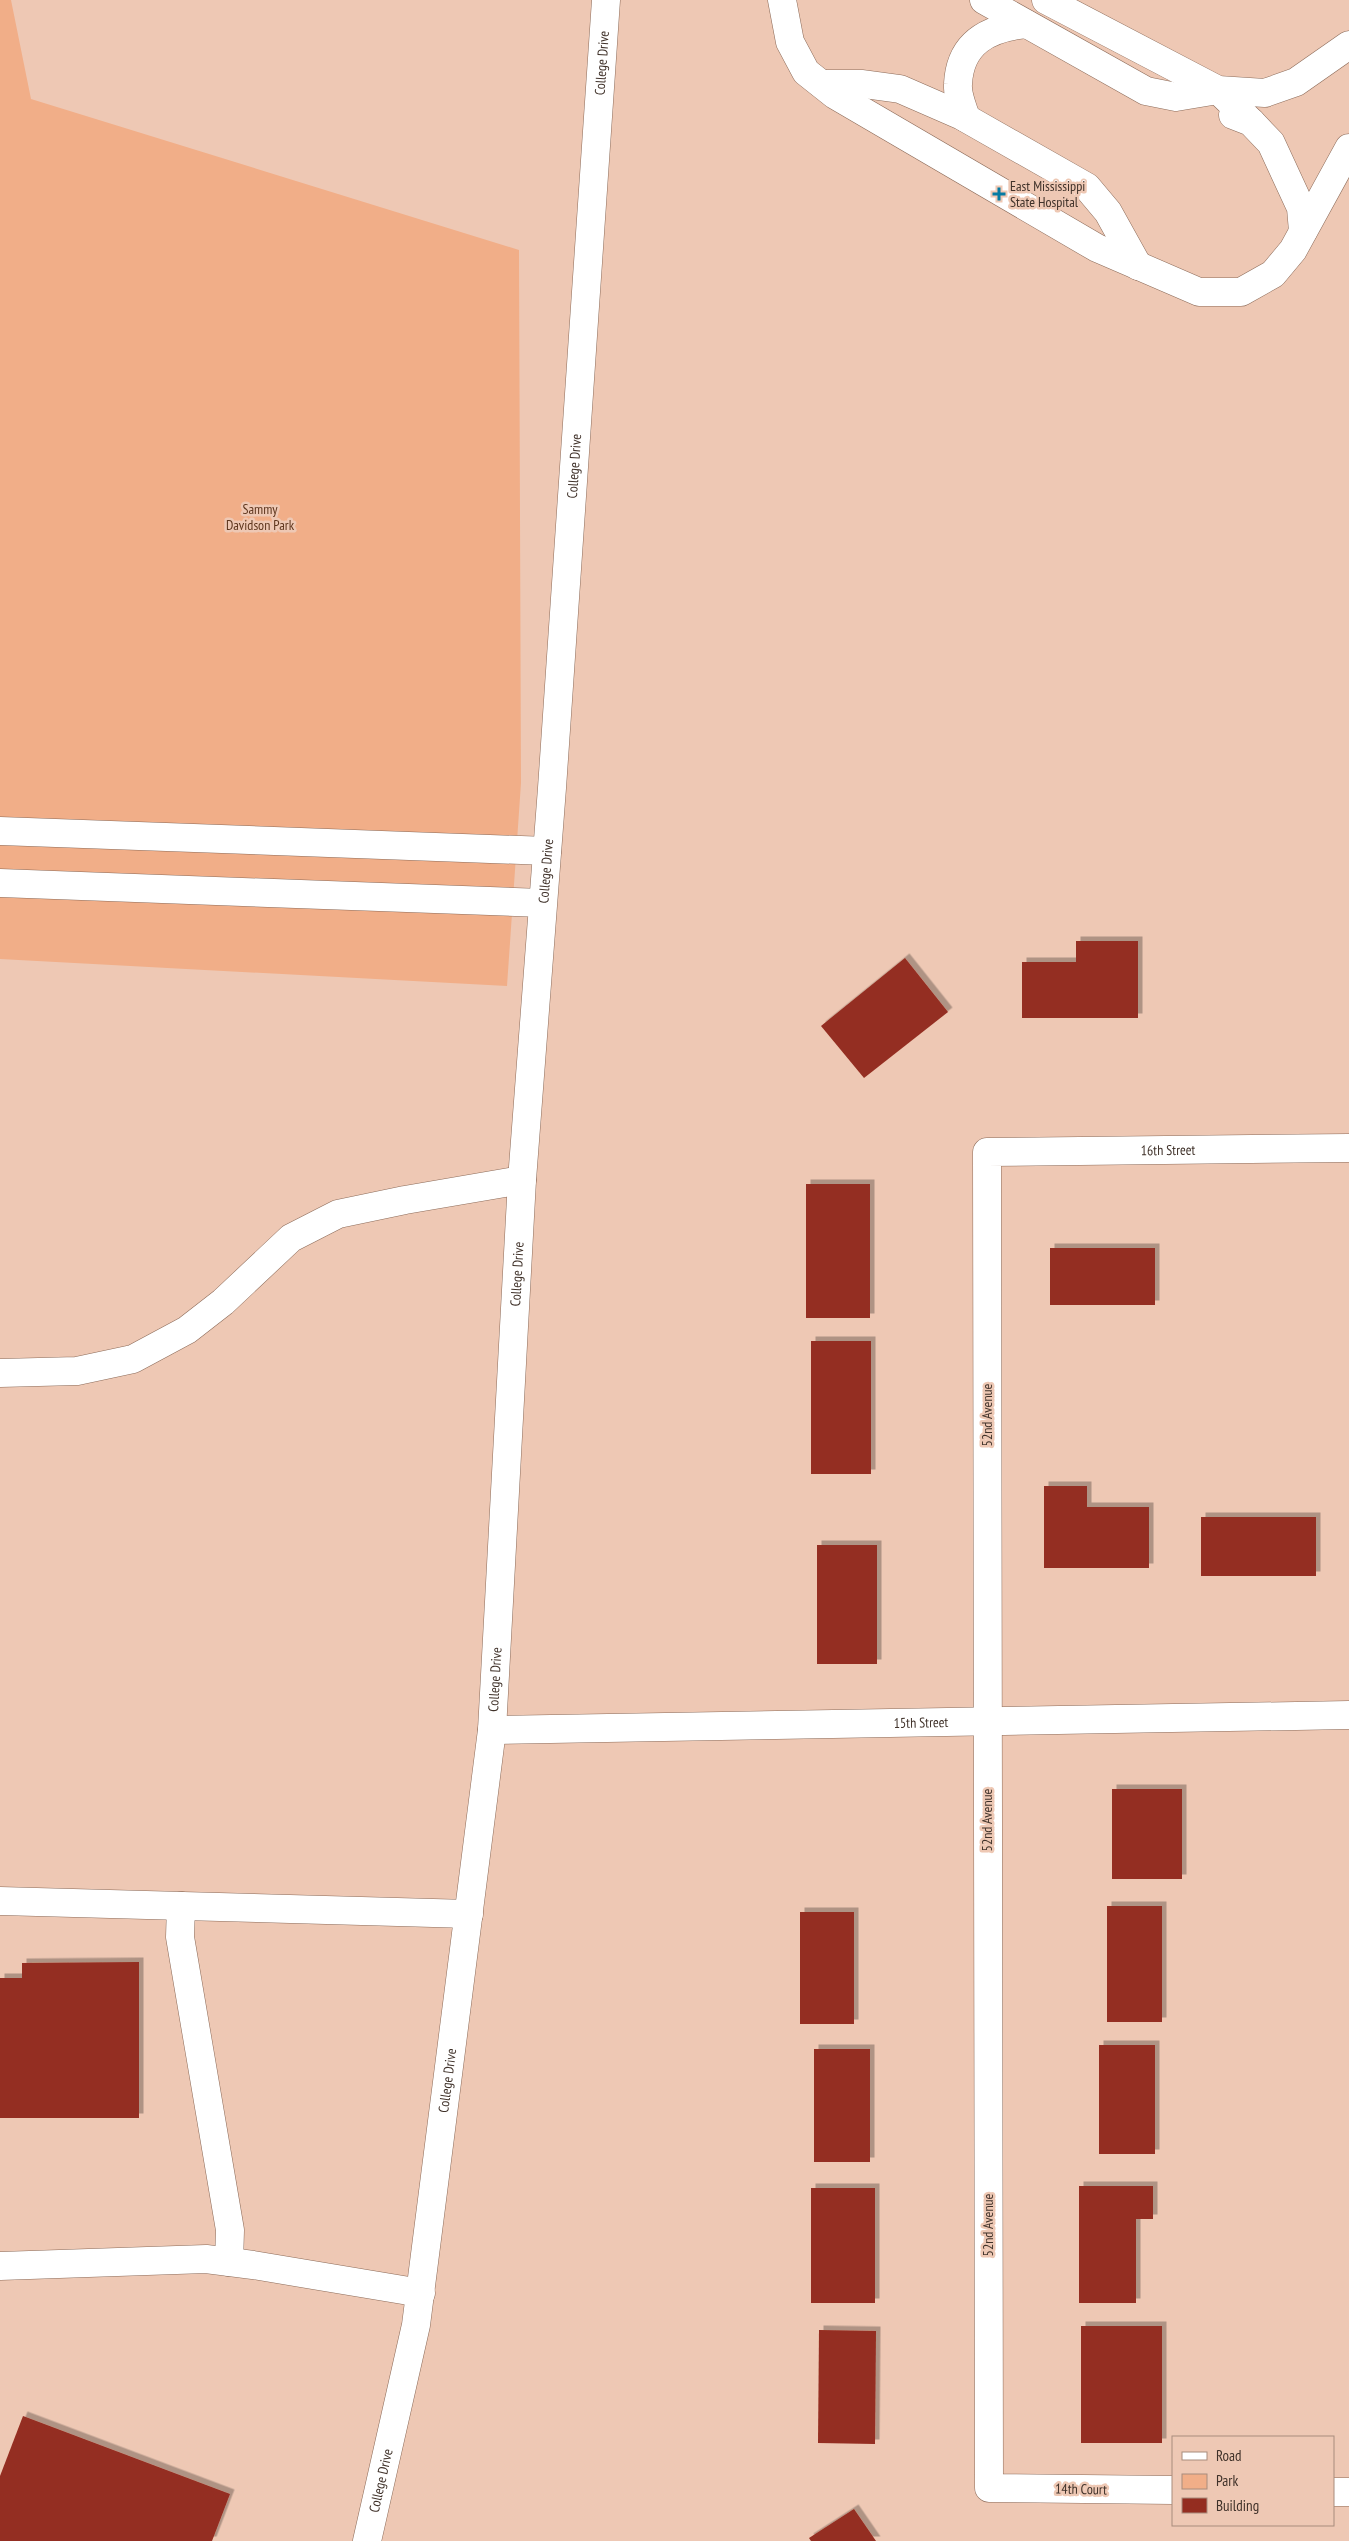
<svg xmlns="http://www.w3.org/2000/svg" width="1349" height="2541" viewBox="0 0 1349 2541" font-family="'PT Sans Narrow',sans-serif">
	<style>
		.green { fill: #f1ae88 }
		.building { fill: #942d20; filter: url(#shadow) }
		.lines { fill: none; stroke-linecap: round; stroke-linejoin: round }
		.minor-casing { stroke: #8c6b59; stroke-width: 29 }
		.minor { stroke: #fff; stroke-width: 28 }
		.poi-dot { fill: #057ba3; stroke: #eec8b4; stroke-width: 2 }
		.labels { text-anchor: middle; stroke-width: 5; stroke-linejoin: round; paint-order: stroke }
		.street-label { font-size: 14px; fill: #40322a; stroke: #eec8b4 }
		.poi-label { font-size: 14px; fill: #40322a; stroke: #eec8b4; text-anchor: start }
		.park-label { font-size: 14px; fill: #5e361e; stroke: #eec8b4 }
	</style>
	<defs>
		<filter id="shadow"><feDropShadow dx="4.5" dy="-4.5" stdDeviation="0" flood-color="#0004"/></filter>
	</defs>
	<rect width="100%" height="100%" fill="#eec8b4"/>
	<polygon class="green" points="0,0 11,0 31,99 519,250 521,783 507,986 0,959"/>
	<g class="building">
		<polygon points="1076,941 1138,941 1138,1018 1022,1018 1022,962 1076,962"/>
		<polygon points="905,958 948,1012 864,1078 821,1026"/>
		<rect x="806" y="1184" width="64" height="134"/>
		<rect x="1050" y="1248" width="105" height="57"/>
		<rect x="811" y="1341" width="60" height="133"/>
		<polygon points="1044,1486 1087,1486 1087,1507 1149,1507 1149,1568 1044,1568"/>
		<rect x="1201" y="1517" width="115" height="59"/>
		<rect x="817" y="1545" width="60" height="119"/>
		<rect x="1112" y="1789" width="70" height="90"/>
		<rect x="1107" y="1906" width="55" height="116"/>
		<rect x="800" y="1912" width="54" height="112"/>
		<polygon points="139,1962 139,2118 0,2118 0,1978 22,1978 22,1963"/>
		<rect x="1099" y="2045" width="56" height="109"/>
		<rect x="814" y="2049" width="56" height="113"/>
		<polygon points="1079,2186 1153,2186 1153,2219 1136,2219 1136,2303 1079,2303"/>
		<rect x="811" y="2188" width="64" height="115"/>
		<rect x="1081" y="2326" width="81" height="117"/>
		<polygon points="819,2330 876,2331 875,2444 818,2443"/>
		<polygon points="23,2416 230,2494 212,2541 0,2541 0,2476"/>
		<polygon points="854,2509 876,2541 811,2541 809,2538"/>
	</g>
	<g class="lines">
		<g class="minor-casing">
			<g id="minor">
				<polyline points="782,0 790,42 806,72 835,95 1097,248 1199,292 1241,292 1273,274 1293,250 1349,148"/>
				<polyline points="984,0 1146,91 1176,97 1218,90 1251,122"/>
				<polyline points="1046,0 1218,90 1265,93 1296,82 1349,45"/>
				<polyline points="822,84 863,84 900,89 962,116 1087,187 1108,212 1138,266"/>
				<polyline points="1233,115 1251,122 1271,143 1301,208 1303,231"/>
				<path d="M966 118C963 108 957 95 958 84 960 42 989 28 1026 24"/>
				<polyline points="0,831 547,851"/>
				<polyline points="0,883 542,903"/>
				<polyline points="0,1373 77,1371 133,1359 187,1330 223,1302 291,1238 338,1214 405,1200 522,1180"/>
				<path id="s1" d="M492 1730 1349 1715"/>
				<polyline points="0,1901 469,1914"/>
				<polyline points="181,1906 180,1937 230,2230 229,2262"/>
				<polyline points="0,2266 206,2259 253,2265 421,2293"/>
				<path id="s2" d="M1173 2490 989 2488 987 1152 1349 1148"/>
				<polyline points="1333,2492 1349,2492"/>
				<path id="s3" d="M367 2541 416 2325 492 1730 522 1180 552 788 606 0"/>
			</g>
		</g>
		<use href="#minor" class="minor"/>
	</g>
	<path class="poi-dot" d="M996.5 186.5h5v5h5v5h-5v5h-5v-5h-5v-5h5z"/>
	<g class="labels">
		<g class="street-label">
			<text dy="5" stroke="none"><textPath href="#s3" startOffset="2492">College Drive</textPath></text>
			<text dy="5" stroke="none"><textPath href="#s3" startOffset="2088">College Drive</textPath></text>
			<text dy="5" stroke="none"><textPath href="#s3" startOffset="1682">College Drive</textPath></text>
			<text dy="5" stroke="none"><textPath href="#s2" startOffset="1701">16th Street</textPath></text>
			<text dy="5" stroke="none"><textPath href="#s3" startOffset="1278">College Drive</textPath></text>
			<text transform="translate(987 1415) rotate(-90)" y="5">52nd Avenue</text>
			<text dy="5" stroke="none"><textPath href="#s3" startOffset="872">College Drive</textPath></text>
			<text dy="5" stroke="none"><textPath href="#s1" startOffset="429">15th Street</textPath></text>
			<text transform="translate(987 1820) rotate(-90)" y="5">52nd Avenue</text>
			<text dy="5" stroke="none"><textPath href="#s3" startOffset="468">College Drive</textPath></text>
			<text transform="translate(988 2225) rotate(-90)" y="5">52nd Avenue</text>
			<text dy="5" stroke="none"><textPath href="#s3" startOffset="62">College Drive</textPath></text>
			<text transform="translate(1081 2489) rotate(1)" y="5">14th Court</text>
		</g>
		<g class="poi-label">
			<text x="1010" y="191">East Mississippi<tspan x="1010" dy="16">State Hospital</tspan></text>
		</g>
		<g class="park-label">
			<text x="260" y="514">Sammy<tspan x="260" dy="16">Davidson Park</tspan></text>
		</g>
	</g>
	<rect x="1172" y="2436" width="162" height="90" fill="#eec8b4" stroke="#a88c7d"/>
	<rect x="1182" y="2452" width="25" height="8" fill="#ffffff" stroke="#a88c7d"/>
	<text x="1216" y="2461" font-size="15" fill="#40322a">Road</text>
	<rect x="1182" y="2474" width="25" height="15" fill="#f1ae88" stroke="#a88c7d"/>
	<text x="1216" y="2486" font-size="15" fill="#40322a">Park</text>
	<rect x="1182" y="2498" width="25" height="15" fill="#942d20" stroke="#a88c7d"/>
	<text x="1216" y="2511" font-size="15" fill="#40322a">Building</text>
</svg>
